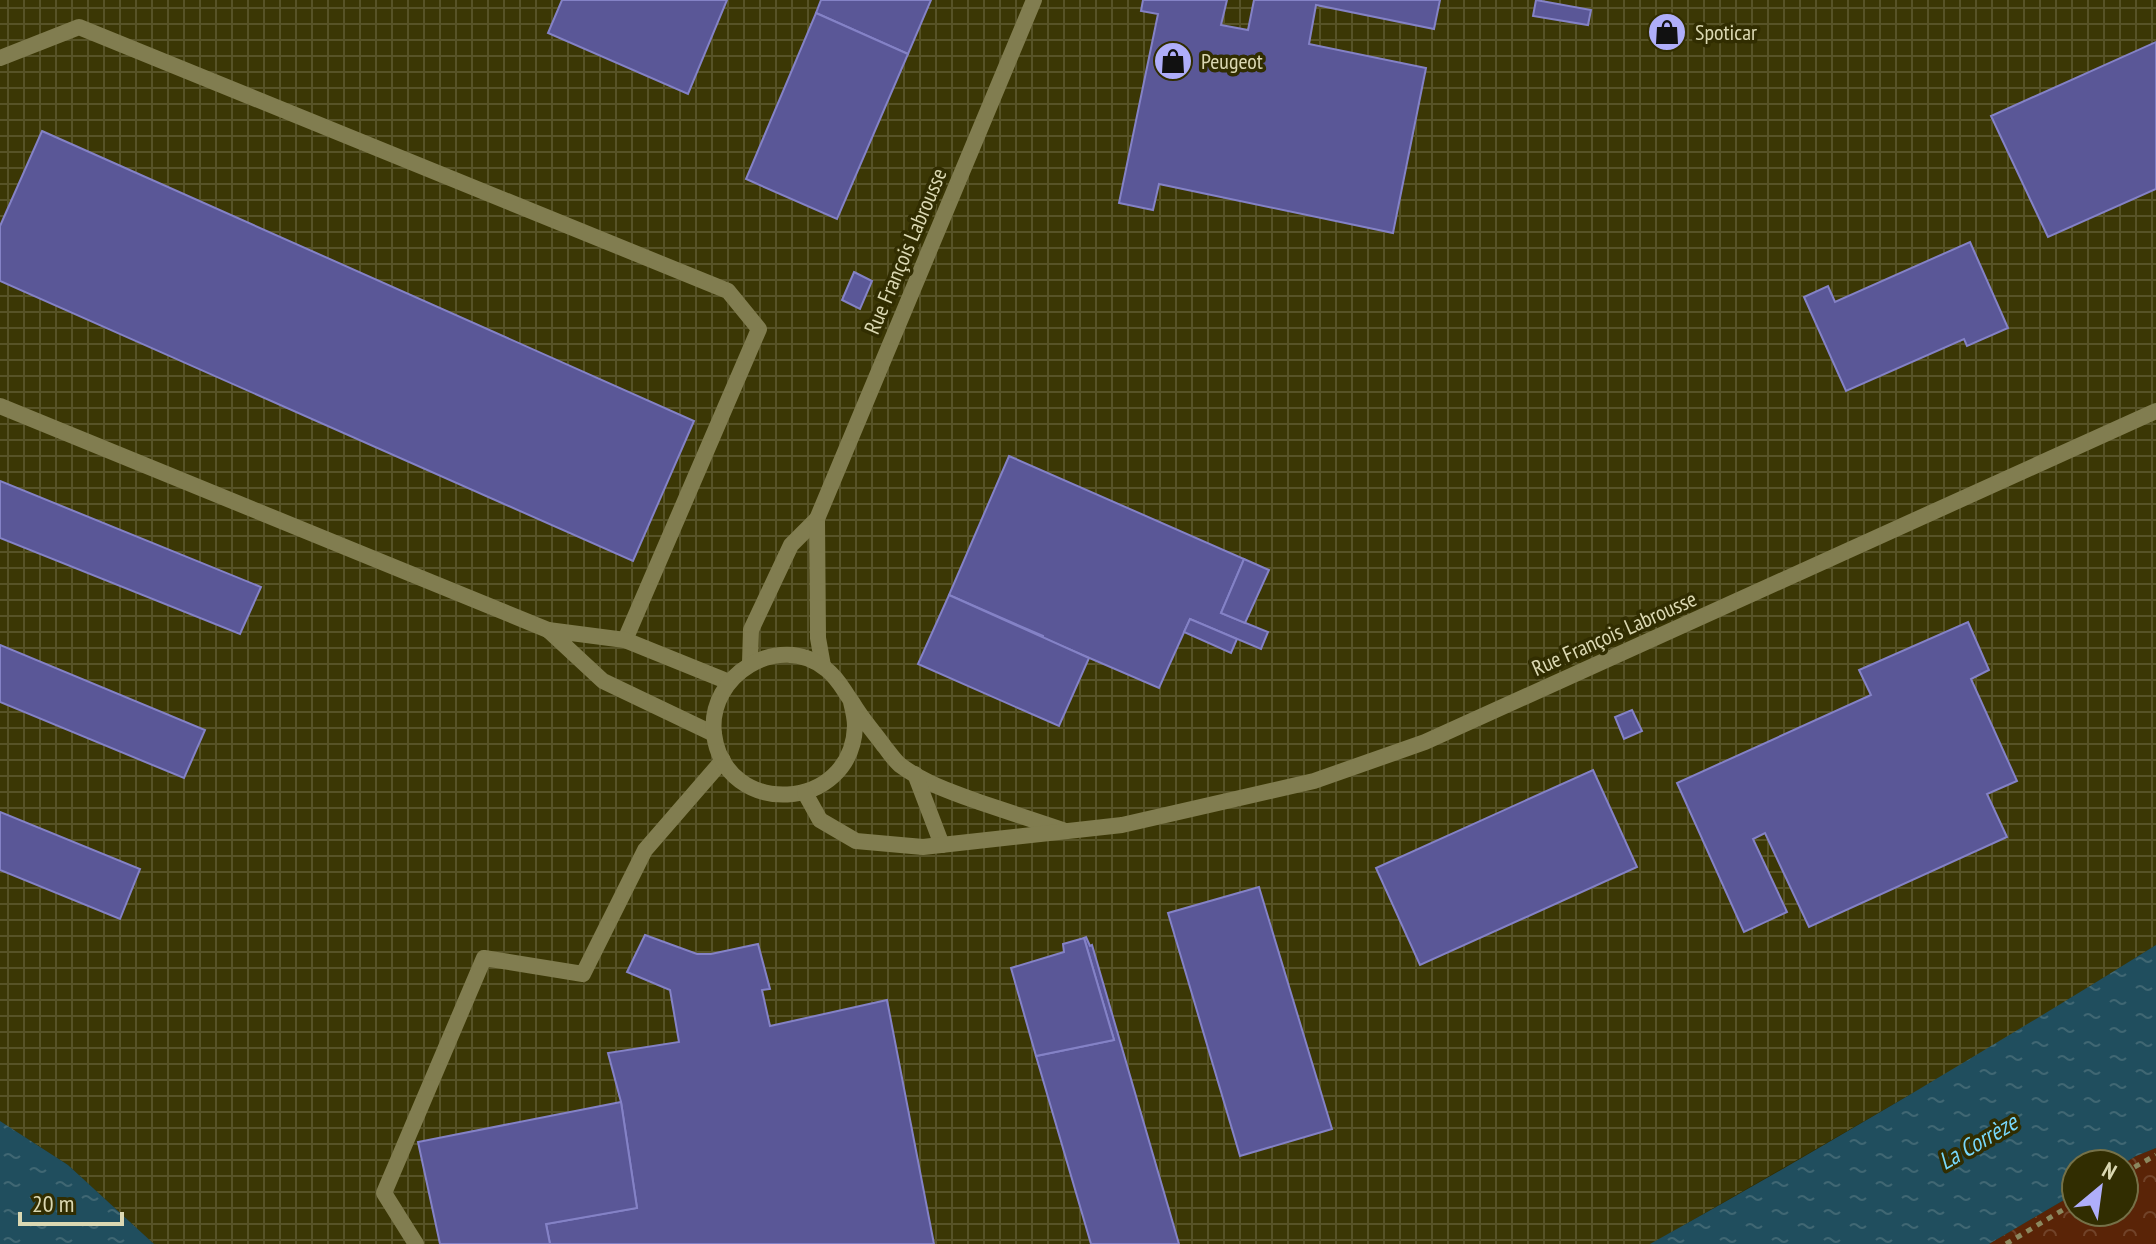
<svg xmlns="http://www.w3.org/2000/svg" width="2156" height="1244" viewBox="0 0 2156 1244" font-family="'PT Sans Narrow',sans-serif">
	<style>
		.industrial { fill: url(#industrial-grid) }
		.forest { fill: url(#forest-crowns) }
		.water { fill: url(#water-ripples) }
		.building { fill: #5a5797; stroke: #8482c6; stroke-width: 2 }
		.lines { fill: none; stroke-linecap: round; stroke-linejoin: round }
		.path { stroke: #8b885f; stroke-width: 5; stroke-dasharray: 6 6; stroke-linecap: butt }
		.lane { stroke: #817d50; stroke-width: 16 }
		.street { stroke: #817d50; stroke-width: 16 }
		.labels { text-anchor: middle; stroke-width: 7; stroke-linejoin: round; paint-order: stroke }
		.poi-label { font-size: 22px; fill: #dbd8b2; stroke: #312d01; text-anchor: start }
		.street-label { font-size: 22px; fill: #dbd8b2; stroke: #312d01 }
		.water-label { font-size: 24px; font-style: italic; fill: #78d8fb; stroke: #312d01 }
	</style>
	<defs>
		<pattern id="industrial-grid" width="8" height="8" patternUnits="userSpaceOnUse" patternTransform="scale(2)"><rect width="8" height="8" fill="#3b3705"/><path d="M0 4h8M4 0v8" fill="none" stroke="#575327"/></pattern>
		<pattern id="forest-crowns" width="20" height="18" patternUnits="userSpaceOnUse" patternTransform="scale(2)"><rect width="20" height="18" fill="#5a2407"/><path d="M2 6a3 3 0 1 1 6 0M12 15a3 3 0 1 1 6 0" fill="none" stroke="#714329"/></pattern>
		<pattern id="water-ripples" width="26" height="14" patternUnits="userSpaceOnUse" patternTransform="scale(2)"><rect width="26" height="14" fill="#204e5e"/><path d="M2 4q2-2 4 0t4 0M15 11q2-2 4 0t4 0" fill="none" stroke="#406773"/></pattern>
	</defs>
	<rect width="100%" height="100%" fill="#312d01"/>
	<polygon class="industrial" points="0,0 2156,0 2156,945 1987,1050 1651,1244 154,1244 68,1165 0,1121"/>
	<polygon class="forest" points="2156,1148 2156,1244 1989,1244 2076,1193 2076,1212 2124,1212 2123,1164 2136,1156"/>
	<g class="water">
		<path d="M2156 945V1148L2136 1156 2123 1164H2076V1193L1989 1244H1650C1821 1149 1989 1049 2156 945Z"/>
		<polygon points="0,1121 68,1165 154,1244 0,1244"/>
	</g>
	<g class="building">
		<polygon points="562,0 727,0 688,94 548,33"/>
		<polygon points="821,0 931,0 908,54 816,13"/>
		<polygon points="1143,0 1227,0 1221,25 1248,30 1254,0 1440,0 1434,29 1316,5 1309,44 1426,68 1393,233 1159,184 1153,210 1119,203 1158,14 1141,11"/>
		<polygon points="1536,0 1591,10 1588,25 1533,16"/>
		<polygon points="816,13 908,54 837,219 746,179"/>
		<polygon points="2156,42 2156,189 2048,237 1991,116"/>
		<polygon points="42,131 694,421 633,561 0,281 0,226"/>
		<polygon points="1970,242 2008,328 1967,346 1964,339 1846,391 1804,297 1828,286 1835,302"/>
		<polygon points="854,272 872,281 860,309 842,300"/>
		<polygon points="1009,456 1244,559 1221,613 1268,632 1261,649 1190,619 1159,688 1043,638 1043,636 949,595"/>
		<polygon points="0,481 261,587 240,634 0,538"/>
		<polygon points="1244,559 1269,570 1245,623 1221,613"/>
		<polygon points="949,595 1089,658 1059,726 918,664"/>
		<polygon points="1190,619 1237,639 1231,653 1184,632"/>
		<polygon points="1968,622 1989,670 1971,679 2017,781 1987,794 2007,837 1809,927 1765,833 1753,839 1787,912 1744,932 1677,783 1871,695 1859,670"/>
		<polygon points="0,645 205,730 184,778 0,702"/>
		<polygon points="1632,710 1642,731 1624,739 1615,717"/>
		<polygon points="1593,770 1637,867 1420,965 1376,868"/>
		<polygon points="0,812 140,869 120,919 0,870"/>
		<polygon points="1259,887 1332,1129 1240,1156 1168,913"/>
		<polygon points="645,935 697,954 711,954 758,944 770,989 762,990 770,1026 887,1000 934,1244 550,1244 546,1224 637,1208 621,1102 608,1053 679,1042 670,990 627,972"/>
		<polygon points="1086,937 1090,946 1092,945 1179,1244 1091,1244 1036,1056 1114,1040 1084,938"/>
		<polygon points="1084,938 1114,1040 1036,1056 1011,968 1064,952 1063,944"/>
		<polygon points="621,1102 637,1208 546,1224 550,1244 440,1244 418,1142"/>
	</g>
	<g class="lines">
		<g class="path">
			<polyline points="2124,1173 2156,1155"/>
			<polyline points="2006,1244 2076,1202"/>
		</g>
		<g class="lane">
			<polyline points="0,58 79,27 728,291 759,329 625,640"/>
			<polyline points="0,406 548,630"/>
			<polyline points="714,734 603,681 548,630 625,640 729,682"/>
			<polyline points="416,1244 384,1193 484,958 583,974 645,850 723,760"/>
		</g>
		<g class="street">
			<polyline points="750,663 751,630 791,545 817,519"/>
			<polyline points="823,666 818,638 817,519 1034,0"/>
			<path d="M851 702C853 710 855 718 855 726 852 813 725 819 714 734 707 675 779 631 826 669 839 679 843 690 852 702 861 718 874 732 884 746 889 752 894 760 900 765 924 783 954 793 982 803 1009 812 1036 821 1063 830"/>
			<polyline points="915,774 942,845"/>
			<polyline points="805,793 820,820 856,841 923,847 1122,825 1314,781 1425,742 2156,411"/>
		</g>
	</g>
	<defs>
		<g id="shop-disc" transform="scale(2)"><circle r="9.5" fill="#afaefa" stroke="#312d01"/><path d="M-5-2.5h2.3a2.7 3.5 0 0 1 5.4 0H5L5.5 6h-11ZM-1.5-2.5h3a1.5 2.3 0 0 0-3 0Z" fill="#111"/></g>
	</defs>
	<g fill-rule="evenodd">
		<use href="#shop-disc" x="1667" y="32"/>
		<use href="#shop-disc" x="1173" y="61"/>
	</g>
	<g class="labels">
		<g class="poi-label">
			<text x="1695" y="40">Spoticar</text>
			<text x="1201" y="69">Peugeot</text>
		</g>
		<g class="street-label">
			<text transform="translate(905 251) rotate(-67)" y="8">Rue François Labrousse</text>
			<text transform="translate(1614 633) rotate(-24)" y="8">Rue François Labrousse</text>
		</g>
		<g class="water-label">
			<text transform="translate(1978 1142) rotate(-30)" y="8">La Corrèze</text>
		</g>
	</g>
	<g transform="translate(2100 1188) rotate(29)"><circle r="38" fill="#312d01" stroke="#757148" stroke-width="2"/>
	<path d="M0-6L14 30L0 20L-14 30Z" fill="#afaefa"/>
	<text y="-12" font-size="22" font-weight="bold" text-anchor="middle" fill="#dbd8b2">N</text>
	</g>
	<path d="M20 1212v12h102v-12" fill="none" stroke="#dbd8b2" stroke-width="4"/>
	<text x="32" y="1212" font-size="24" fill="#dbd8b2" stroke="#312d01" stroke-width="6" paint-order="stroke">20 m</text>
</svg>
